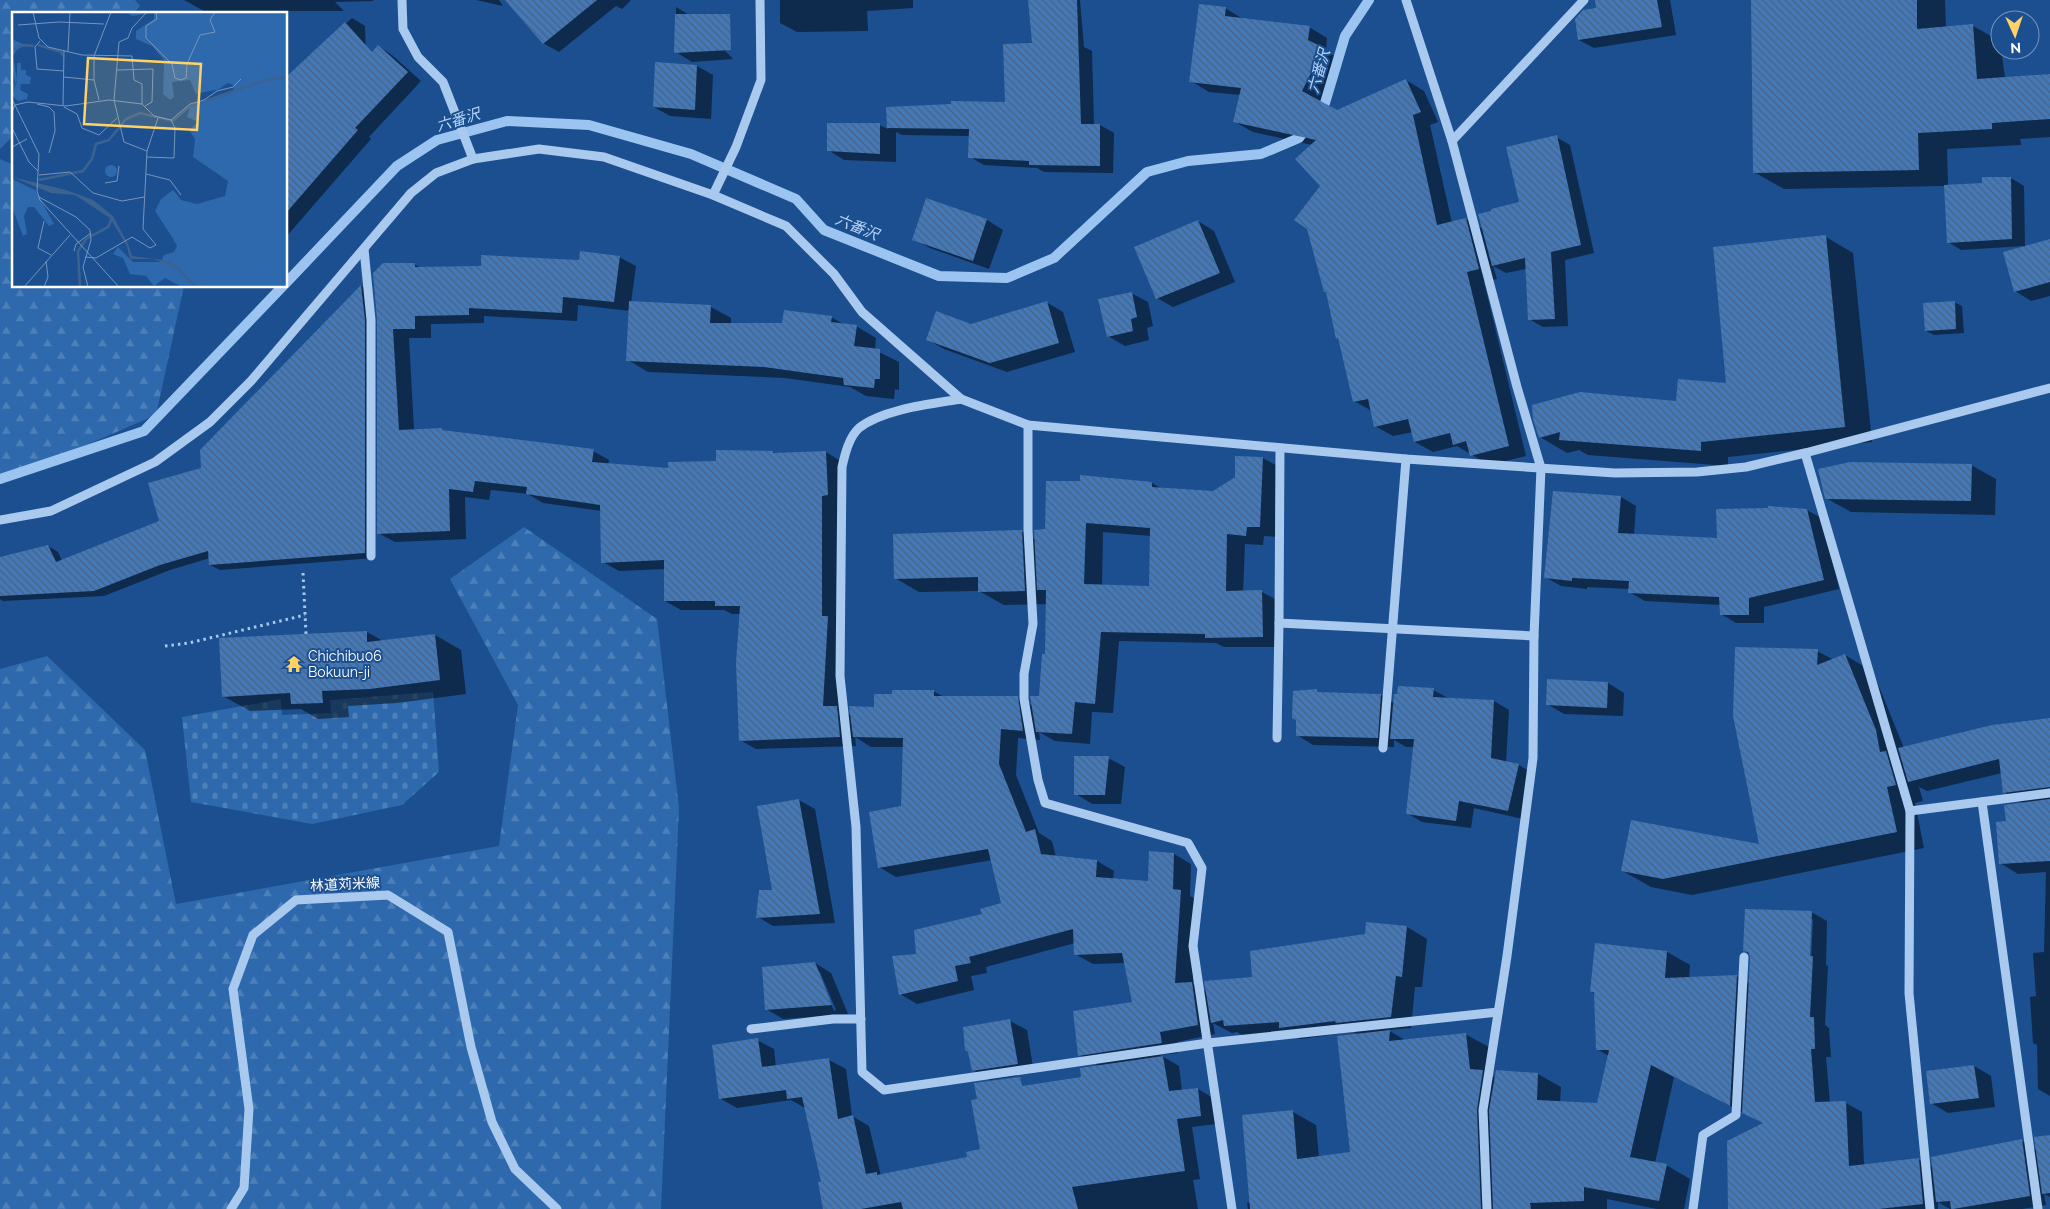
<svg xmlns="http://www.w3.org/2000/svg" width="2050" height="1209" viewBox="0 0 2050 1209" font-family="Raleway,'Noto Sans JP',sans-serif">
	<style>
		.forest { fill: url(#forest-firs) }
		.cemetery { fill: url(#cemetery-stones) }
		.shadow { fill: #0007; fill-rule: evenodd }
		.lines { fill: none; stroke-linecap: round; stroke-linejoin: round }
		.stream { stroke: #9cc4f0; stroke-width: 10 }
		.building { fill: url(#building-back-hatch); fill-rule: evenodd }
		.path { stroke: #a9c9ee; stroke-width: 3; stroke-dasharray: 2.5 4; stroke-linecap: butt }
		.minor { stroke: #a9c9ee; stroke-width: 9 }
		.labels { text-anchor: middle; stroke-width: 4; stroke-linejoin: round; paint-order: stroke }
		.poi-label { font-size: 14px; fill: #fff; stroke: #1b4f8f; text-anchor: start }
		.street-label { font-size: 14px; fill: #fff; stroke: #1b4f8f }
		.water-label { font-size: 15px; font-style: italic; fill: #b5d3f5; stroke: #1b4f8f }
		.inset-river { fill: none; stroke: #3c6290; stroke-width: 2.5 }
		.inset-road { fill: none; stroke: #7695bc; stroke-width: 1 }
		.view { fill: #ffd166; fill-opacity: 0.15; stroke: #ffd166; stroke-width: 2.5 }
		.inset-edge { fill: none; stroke: #fff; stroke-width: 2.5 }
	</style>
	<defs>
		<pattern id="forest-firs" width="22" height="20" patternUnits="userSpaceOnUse" patternTransform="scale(1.25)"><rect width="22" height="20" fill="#2e69ad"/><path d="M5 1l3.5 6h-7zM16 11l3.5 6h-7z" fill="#4d80b9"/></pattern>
		<pattern id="cemetery-stones" width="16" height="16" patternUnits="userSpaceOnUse" patternTransform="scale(1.25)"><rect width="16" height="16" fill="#2e69ad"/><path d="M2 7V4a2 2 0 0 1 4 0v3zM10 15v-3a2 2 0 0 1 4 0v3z" fill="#4d80b9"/></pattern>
		<pattern id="building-back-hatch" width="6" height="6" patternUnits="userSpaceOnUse" patternTransform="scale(1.25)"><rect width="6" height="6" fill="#4478b7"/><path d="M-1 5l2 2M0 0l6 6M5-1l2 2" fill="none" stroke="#486282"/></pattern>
	</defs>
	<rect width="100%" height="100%" fill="#1b4f8f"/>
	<g class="forest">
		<polygon points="0,0 135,0 140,6 133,14 14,14 14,135 0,149"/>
		<polygon points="0,159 14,165 14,286 184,286 156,415 0,482"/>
		<polygon points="524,527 657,619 679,808 661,1209 0,1209 0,669 47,656 145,750 176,904 499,846 518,705 450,579"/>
	</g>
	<polygon class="cemetery" points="433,692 439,772 402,805 312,824 191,802 182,717 281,699 282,715 331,713 330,700"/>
	<g class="shadow">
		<polygon points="184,0 373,0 373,1 335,2 344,11 204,11"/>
		<polygon points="476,0 499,0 503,6"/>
		<polygon points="507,0 631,0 622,9 616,6 559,52 543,43"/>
		<polygon points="780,0 913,0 913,8 867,11 868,31 797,32 780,23"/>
		<polygon points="1029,0 1080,0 1084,47 1092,51 1094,125 1100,125 1114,133 1113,173 1044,172 1037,168 984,165 970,157 970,136 902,135 896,132 896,162 844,160 828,150 879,125 888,129 888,109 1006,103 1033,44"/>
		<polygon points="1596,0 1670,0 1676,35 1594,48 1579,40 1597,9"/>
		<polygon points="1752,0 1945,0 1946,28 1973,26 2000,41 2005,78 2050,76 2050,137 2020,139 2021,145 1947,149 1948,186 1983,185 2011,178 2024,186 2025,247 2050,241 2050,296 2031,301 2015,291 2024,246 1961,250 1948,242 1945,186 1784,189 1754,172"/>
		<polygon points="676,7 691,16 733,59 692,62 676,52"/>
		<polygon points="1225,8 1243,19 1309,27 1327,38 1326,51 1341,60 1320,102 1337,111 1406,80 1424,91 1438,122 1430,125 1452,223 1466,219 1483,229 1521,203 1556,137 1570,145 1594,253 1565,260 1568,326 1543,327 1529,319 1526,269 1506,273 1493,266 1497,279 1484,282 1526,456 1489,465 1457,446 1433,452 1415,442 1413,432 1393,436 1375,426 1372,411 1354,401 1340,340 1337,338 1328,293 1321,186 1312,145 1253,132 1235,122 1241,95 1209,92 1191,81"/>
		<polygon points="352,18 365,26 366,60 378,46 392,55 421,81 369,137 371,139 286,237 286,73 289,75"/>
		<polygon points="697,66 713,75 711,119 670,116 654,107"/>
		<polygon points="927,199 987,220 1003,230 989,269 930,248 914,239"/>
		<polygon points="1198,221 1214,231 1235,282 1173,307 1157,298"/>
		<polygon points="1826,237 1853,253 1872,442 1728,457 1728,466 1588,455 1579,450 1567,453 1540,437 1678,402 1728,384"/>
		<path d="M619 257 636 266 631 303 711 307 731 318V324L783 325 831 317 845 325 856 326 876 338 875 350 899 362V390L895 389 894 399 866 396 850 387 785 378 648 372 628 360 630 311 578 305 577 321 484 316V323L431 324V338H409L414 430 441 429 446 432 593 451 609 460 608 465 669 470 773 452 776 454 826 452 842 462 843 626 839 709 852 716 875 708 893 695 933 691 944 697H1017L1033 706 1040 697 1046 656 1047 604 1004 605 979 591 919 592 895 578 1021 531 1036 540 1046 530 1152 483 1162 489 1213 492 1263 458 1281 468 1278 537 1264 536 1263 545 1245 544 1243 592H1262L1280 602V647H1224L1216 643 1119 641 1113 713 1092 712 1090 744 1055 741 1039 732 1040 740 1018 738 1016 775 1039 833 1052 841 1056 857 1097 861 1114 871 1113 879 1149 883 1174 854 1191 864 1190 896 1198 901 1193 984 1207 992 1253 978 1366 935 1367 923 1407 927 1427 939 1422 987H1415L1411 1028 1388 1030 1405 1040 1465 1034 1489 1047 1492 1076 1496 1078 1497 1072 1538 1074 1561 1087 1560 1102 1598 1105 1609 1056 1597 1049 1595 994 1591 991 1596 944 1667 952 1690 965 1689 978 1737 976 1750 984 1752 957 1745 950 1811 912 1827 921 1826 965 1828 966 1825 1025 1829 1028 1831 1057H1826L1830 1103H1846L1862 1112 1864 1166 1918 1159 1934 1168 2022 1141 2037 1150 2050 1136V1197L2044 1194 2046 1205 2022 1209H1950L1938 1202V1209H1730L1765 1124 1674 1077 1655 1163 1666 1165 1690 1179 1684 1209H1657L1607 1199V1209H1248L1247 1203 1251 1202 1293 1112 1316 1125 1319 1157 1351 1153 1358 1034 1353 1032 1300 1039 1291 1033 1245 1037 1237 1032 1232 1033 1213 1023 1215 1034 1177 1042 1178 1053 1160 1055 1179 1066 1182 1091 1198 1089 1213 1098 1216 1124 1192 1127 1200 1179 1193 1180 1198 1209H1050L1082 1078 1099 1066 1079 1055 1133 1003 1125 963 1093 964 1075 954V943L986 967 987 973 971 976 974 990 917 1004 900 994 917 955 1002 904 992 860 896 877 879 867 902 807 904 747H871L855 737 856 746 756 749 740 740V614H732L724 610H681L665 601V569L619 571 603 562 602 511 543 503 528 494 491 490 489 500 465 497 466 539 395 542 378 533V320L414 264 422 269 482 268ZM1103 532 1151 536 1150 587 1102 586ZM1810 919H1813L1811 962H1809Z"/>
		<polygon points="361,286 371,292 374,558 220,570 210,565 210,558 170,570 104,596 3,601 0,599 0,559 48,546 58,552 62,561 161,522 203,469 201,451"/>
		<polygon points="1131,293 1148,302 1153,326 1147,328 1149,340 1125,346 1108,336"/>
		<polygon points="1046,302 1063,312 1075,352 1007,372 944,349 928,340"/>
		<polygon points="1954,302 1962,306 1964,333 1934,335 1926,331"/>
		<polygon points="1971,465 1996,479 1995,515 1851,512 1826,498"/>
		<polygon points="1621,497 1636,506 1634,535 1719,540 1807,510 1823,519 1839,589 1764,607 1764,623 1736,623 1721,614 1721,605 1645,601 1629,592 1629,589 1587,587 1587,589 1561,586 1545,577"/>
		<polygon points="367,632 383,641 435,635 461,650 466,694 397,703 348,706 349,717 318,719 301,709 250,711 223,696"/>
		<polygon points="1817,651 1834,660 1845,655 1873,672 1904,748 2050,719 2050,1096 2038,1089 2037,1045 2033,1043 2030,997 2036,996 2033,953 2044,952 2046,872 2018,874 2000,863 2024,804 2004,792 2002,773 1927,791 1919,787 1923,801 1915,803 1924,848 1692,895 1651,887 1623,871 1760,846"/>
		<polygon points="1608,683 1624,693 1623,716 1564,714 1547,704"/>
		<polygon points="1433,690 1448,698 1494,701 1509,710 1506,763 1519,765 1534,774 1523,819 1474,808 1471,828 1422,822 1407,813 1414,747 1406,747 1394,740 1394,747 1313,745 1297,735 1316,691 1321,694 1381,695 1394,703"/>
		<polygon points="1108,758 1125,767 1121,804 1092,804 1076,794"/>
		<polygon points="799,800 815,809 835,923 773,926 758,917 773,891"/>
		<path d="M815 963 831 973 848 1014 783 1019 766 1009ZM818 972H820L836 1010 834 1011Z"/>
		<polygon points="1010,1021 1027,1030 1034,1073 990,1080 973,1070"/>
		<polygon points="757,1040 774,1049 776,1067 829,1060 846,1069 852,1116 869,1126 881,1176 1016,1209 825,1209 823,1183 805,1108 791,1100 737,1108 721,1099"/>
		<polygon points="1974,1066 1991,1076 1995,1107 1948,1113 1931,1103 1927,1072"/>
	</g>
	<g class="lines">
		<g class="stream">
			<polyline points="1317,114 1325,103 1345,36 1369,0"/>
			<polyline points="286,283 397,166 437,140 507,121 589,125 691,154 796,199 824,230 939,276 1007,278 1054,258 1147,172 1188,161 1261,154 1299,138 1308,126"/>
			<polyline points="0,479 144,431 283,286"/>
		</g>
	</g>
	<g class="building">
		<polygon points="505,0 597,0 543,44"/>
		<polygon points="1028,0 1077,0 1081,124 1100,124 1100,166 1029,165 1029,161 968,158 969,129 887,128 886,107 951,104 951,101 1005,102 1003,44 1032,43"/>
		<polygon points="1595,0 1657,0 1662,27 1578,40 1575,19 1583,10 1596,8"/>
		<polygon points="1751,0 1917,0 1917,29 1973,24 1977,79 2050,74 2050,119 1992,123 1992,129 1918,133 1919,170 1753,173"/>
		<polygon points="1199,4 1226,7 1225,16 1310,26 1308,40 1324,48 1302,91 1337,110 1406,79 1421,112 1413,115 1437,225 1466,218 1479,269 1467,272 1509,446 1470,456 1466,441 1453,445 1450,433 1414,442 1408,419 1374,427 1368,399 1353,402 1338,338 1336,339 1326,292 1324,292 1307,229 1294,220 1320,186 1295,159 1316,140 1233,122 1241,88 1189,82"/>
		<polygon points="675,14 730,14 731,50 674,53"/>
		<polygon points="345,22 372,52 378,45 408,72 355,128 358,130 286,213 286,77"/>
		<polygon points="655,62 697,65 695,110 653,107"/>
		<polygon points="827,123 880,123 880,154 827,151"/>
		<polygon points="1557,135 1581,245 1551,252 1555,319 1528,320 1525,258 1492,266 1478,214 1491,211 1491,209 1519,202 1506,147"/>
		<polygon points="1982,177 2011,177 2012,239 1947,243 1944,185 1982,183"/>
		<polygon points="926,198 987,219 973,261 912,240"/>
		<polygon points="1198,220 1220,273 1156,299 1134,247"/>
		<polygon points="1826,235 1845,427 1701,442 1701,451 1559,440 1560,432 1539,438 1533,419 1532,405 1580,392 1676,401 1678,379 1726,383 1713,247"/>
		<polygon points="2050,239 2050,282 2014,292 2003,252"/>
		<polygon points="580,251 620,256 614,302 563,297 562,313 469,308 469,315 415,316 415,329 393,329 399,430 442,428 442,430 594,449 592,462 668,468 668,462 716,461 716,450 773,451 773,453 826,451 828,495 822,496 822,616 828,616 823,706 837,706 840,737 739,741 736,663 740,606 715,606 715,601 664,601 664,560 601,563 600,505 526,494 527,487 475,481 473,492 449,489 450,531 377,534 377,320 373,273 383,263 415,263 415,267 481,266 481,255 579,260"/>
		<polygon points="361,285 365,320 365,553 209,565 208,551 160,565 94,591 0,596 0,557 48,545 56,562 159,521 148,483 201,468 200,450"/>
		<polygon points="1132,292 1137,317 1131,319 1133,331 1107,337 1098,299"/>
		<polygon points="629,301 711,305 710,323 782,323 784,310 832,316 831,322 857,325 854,346 880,349 880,379 875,379 874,388 844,385 843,378 764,367 626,361"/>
		<polygon points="1047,301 1059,343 990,363 926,340 936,311 971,324"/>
		<polygon points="1955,301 1956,329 1925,331 1923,303"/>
		<path d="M1235 456 1263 457 1260 527H1247L1246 536 1227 534 1226 591 1262 590 1263 637 1205 638V634L1101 632 1095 704 1075 702 1072 734 1036 732 1030 696H1039L1042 654H1045L1046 590H1037L1034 530 1045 529 1046 481H1080V475L1152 482V487L1213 491 1235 477ZM1086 523 1150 528 1149 586 1084 584Z"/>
		<polygon points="1850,462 1972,464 1971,501 1825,499 1818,469"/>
		<polygon points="1553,491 1621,496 1618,533 1717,538 1716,509 1768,508 1768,506 1807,509 1824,580 1749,598 1749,615 1720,615 1719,597 1628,593 1629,581 1572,578 1572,581 1544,578"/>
		<polygon points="1022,530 1025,591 978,592 978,577 894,579 893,534"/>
		<polygon points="367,631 367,642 435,634 440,680 370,689 322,691 323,703 291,704 290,693 222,697 219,638"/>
		<polygon points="1735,647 1818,649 1817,665 1845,654 1876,730 1880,752 1886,751 1896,785 1887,787 1897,832 1663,879 1621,871 1631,820 1759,844 1733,716"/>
		<polygon points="1547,679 1608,682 1607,708 1546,705"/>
		<polygon points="1398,686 1434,688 1433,697 1494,700 1491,758 1519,764 1508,811 1459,801 1456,821 1406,814 1414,739 1390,739 1394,694 1397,694"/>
		<polygon points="1317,689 1317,692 1381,694 1378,738 1296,736 1296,720 1292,718 1293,691"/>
		<polygon points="892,690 934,690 934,696 1018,696 1023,731 1001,729 999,764 1026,832 1035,829 1041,854 1097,860 1096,877 1148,881 1149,851 1174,853 1173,889 1181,890 1175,983 1192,982 1198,1025 1160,1032 1162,1043 1078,1056 1073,1011 1132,1002 1122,953 1074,955 1073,929 969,957 971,963 955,966 958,981 899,995 892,956 916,954 914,930 982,914 980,909 1001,903 988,849 878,868 869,812 901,806 903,738 853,737 849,706 874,707 874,694 892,694"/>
		<polygon points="2050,718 2050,787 2003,793 1999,759 1908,782 1898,748 1992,725"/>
		<polygon points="1074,756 1109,756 1105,795 1074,795"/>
		<polygon points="799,799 820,914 756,918 759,890 772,890 757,806"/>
		<polygon points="2050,799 2050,861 1999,864 1996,822 2006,821 2004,805"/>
		<polygon points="1745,909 1812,911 1810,956 1813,956 1810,1017 1814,1017 1815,1049 1811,1049 1815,1102 1846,1101 1849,1166 1919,1158 1923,1204 1879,1209 1728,1209 1727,1141 1763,1123 1742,1113 1750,957 1748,952 1743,951"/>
		<polygon points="1366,922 1407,926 1402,977 1396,976 1391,1017 1336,1023 1335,1021 1279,1028 1279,1022 1224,1026 1223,1020 1211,1023 1204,981 1252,977 1250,951 1365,934"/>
		<polygon points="1595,943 1667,951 1665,978 1737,975 1730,1106 1651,1065 1630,1157 1667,1164 1659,1201 1584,1187 1584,1201 1530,1203 1531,1209 1493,1209 1489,1110 1496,1070 1538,1073 1537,1100 1597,1103 1609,1050 1596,1050 1594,992 1590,992"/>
		<polygon points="815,962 832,1005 765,1010 762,967"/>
		<polygon points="1010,1019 1018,1064 972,1071 968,1052 965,1050 963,1027"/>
		<polygon points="1390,1030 1389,1041 1466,1033 1470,1069 1483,1070 1477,1110 1481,1209 1250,1209 1242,1115 1293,1110 1297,1159 1350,1152 1337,1036"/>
		<polygon points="758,1038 762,1067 829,1058 838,1119 853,1115 866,1174 877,1172 877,1175 967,1157 966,1152 980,1149 971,1100 977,1099 974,1083 1020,1077 1022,1086 1081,1077 1080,1068 1163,1056 1169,1091 1198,1088 1201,1116 1177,1119 1185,1171 1072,1187 1078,1209 903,1209 901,1202 861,1209 823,1209 818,1182 821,1182 802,1097 787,1099 786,1090 719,1099 712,1045"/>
		<polygon points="1974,1065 1979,1098 1930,1104 1926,1071"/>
		<polygon points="2050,1135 2050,1193 2042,1194 2034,1137"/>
		<polygon points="2022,1139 2030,1196 1953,1209 1951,1209 1950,1201 1936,1202 1931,1157"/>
	</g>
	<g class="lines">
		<g class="path">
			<polyline points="303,573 306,634"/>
			<polyline points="165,646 189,643 305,615"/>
		</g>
		<g class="minor">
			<polyline points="402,0 403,29 418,57 443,82 473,159"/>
			<polyline points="1406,0 1452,141 1517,387 1541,468 1534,636 1533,758 1507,956 1483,1110 1487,1209"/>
			<polyline points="1452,141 1584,0"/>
			<polyline points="713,195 736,147 761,80 760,0"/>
			<polyline points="364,249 371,320 371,556"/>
			<path d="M961 399C931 404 883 409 859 428 849 437 845 454 842 467L840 676 856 827 862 1072 884 1090 1208 1043 1498 1012"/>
			<polyline points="1028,425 1028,530 1033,624 1024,674 1024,699 1038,780 1045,803 1188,843 1202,868 1193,946 1232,1209"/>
			<polyline points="1280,448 1279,623 1534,636"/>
			<polyline points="1805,453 1910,811 1909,993 1930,1209"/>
			<polyline points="0,520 51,511 155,462 210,422 251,381 411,193 436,173 473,159 539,149 604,157 713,195 786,226 834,274 862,312 961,399 1028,425 1406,459 1615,473 1697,472 1746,467 1805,453 2050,388"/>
			<polyline points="1277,738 1279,623"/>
			<polyline points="1383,748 1406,459"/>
			<polyline points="1982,802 2038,1209"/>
			<polyline points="1910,811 2050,793"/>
			<polyline points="751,1029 833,1019 861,1019"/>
			<polyline points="231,1209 244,1188 249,1109 233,989 253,935 296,900 388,895 448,932 471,1047 492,1122 515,1169 557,1209"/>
			<polyline points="1693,1209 1703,1135 1736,1115 1744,957"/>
		</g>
	</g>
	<defs>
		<g id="temple-bare" transform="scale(1.35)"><path d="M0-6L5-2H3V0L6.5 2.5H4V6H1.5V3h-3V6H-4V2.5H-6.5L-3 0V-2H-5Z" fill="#ffd166" stroke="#1b4f8f" stroke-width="2.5" paint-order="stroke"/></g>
	</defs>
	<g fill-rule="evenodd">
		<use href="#temple-bare" x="294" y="664"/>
	</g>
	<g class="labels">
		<g class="poi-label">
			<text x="308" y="661">Chichibu06<tspan x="308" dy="16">Bokuun-ji</tspan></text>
		</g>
		<g class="street-label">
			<text transform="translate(345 884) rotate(-3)" y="5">林道苅米線</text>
		</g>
		<g class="water-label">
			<text transform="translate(1319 71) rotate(-74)" y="5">六番沢</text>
			<text transform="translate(458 120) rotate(-17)" y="5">六番沢</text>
			<text transform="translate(857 227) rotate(22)" y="5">六番沢</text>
		</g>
	</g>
	<g transform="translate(12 12)">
		<rect width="275" height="275" fill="#1b4f8f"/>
		<path d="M114 0H275V275H170L153 266 142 274 134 264 118 262 111 246 101 242 106 235 121 250H149L152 243 162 240 165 234 160 225 143 199 149 187 161 178 169 188 185 192 213 184 216 169 181 145 183 127 177 118 186 110 175 105 178 95 222 80 221 73 216 71 207 77 184 82 178 68 160 70 162 85 158 88 151 82 152 48 140 34 124 27V19L142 7V1L120 4ZM0 23V27L15 34 6 36 1 44 5 68 0 80 3 70 0 53ZM0 167 23 178 42 212 37 214 22 195H16L12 204 15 222 11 224 0 195Z" fill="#2e69ad"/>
		<path d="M5 51H9V58H14V63L19 65 18 72H9L8 78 16 82 15 87 6 89 0 83 5 69Z" fill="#2e69ad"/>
		<path d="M93 159a6 6 0 1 1 12 0a6 6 0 1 1-12 0Z" fill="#2e69ad"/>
		<path d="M0 165 54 178 81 188 101 204 116 232 120 244 158 249 171 259 141 247H118L115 234 98 206 63 183 39 181Z" fill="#3c6290"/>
		<path class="inset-river" d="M26 33 49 40 51 44M0 39 11 33 22 34M27 168 71 159 80 147 84 132 97 128 114 107 128 101 161 109 178 94 254 68 275 65M165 256 183 275M68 275 66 239 74 227 96 215 100 206"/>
		<path class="inset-road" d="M21 0 27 26 36 35 70 43 120 44 122 68 130 72V92M144 0 145 7 134 14V26L160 52 163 66 169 68 174 66 175 52 188 23 203 20 198 8 203 0M6 13 47 10 92 12M28 29 23 35 25 57 52 59M56 39 58 0M105 58 141 57 140 90 133 94M52 65 82 68M0 87 27 142 25 179 28 188 107 275M87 88 82 68V44L99 0M25 92 37 95 42 100 43 119 37 141M51 94 52 38M52 95 65 102 70 116 87 123 105 106M0 100 3 93 16 90 54 94 97 88 130 92 142 104 159 108 178 92 192 88 205 79 221 75 229 67M0 116 17 150 26 159M0 135 15 127M135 139 112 130 102 88 107 30 116 26 120 16 135 0M135 145 162 146 163 116 159 108M134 162 158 168 169 183M27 163 58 160 81 181 110 189 132 185M93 171 105 169 107 154M27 185 64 205 78 218 79 228 71 255 76 275M32 209 26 236 39 243M62 239 64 232 79 221M73 245 84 246 120 225 138 236 144 233 131 217 135 139 146 106M12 275 58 223M32 275 36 265 34 249"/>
		<path class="view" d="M76 46 189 52 185 118 72 112Z"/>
		<rect width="275" height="275" class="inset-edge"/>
	</g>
	<g transform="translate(2015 35) rotate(177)"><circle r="24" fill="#1b4f8f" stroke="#7695bc"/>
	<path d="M0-4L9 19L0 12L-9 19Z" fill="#ffd166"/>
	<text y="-8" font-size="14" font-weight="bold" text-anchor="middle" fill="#ffffff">N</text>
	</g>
</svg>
